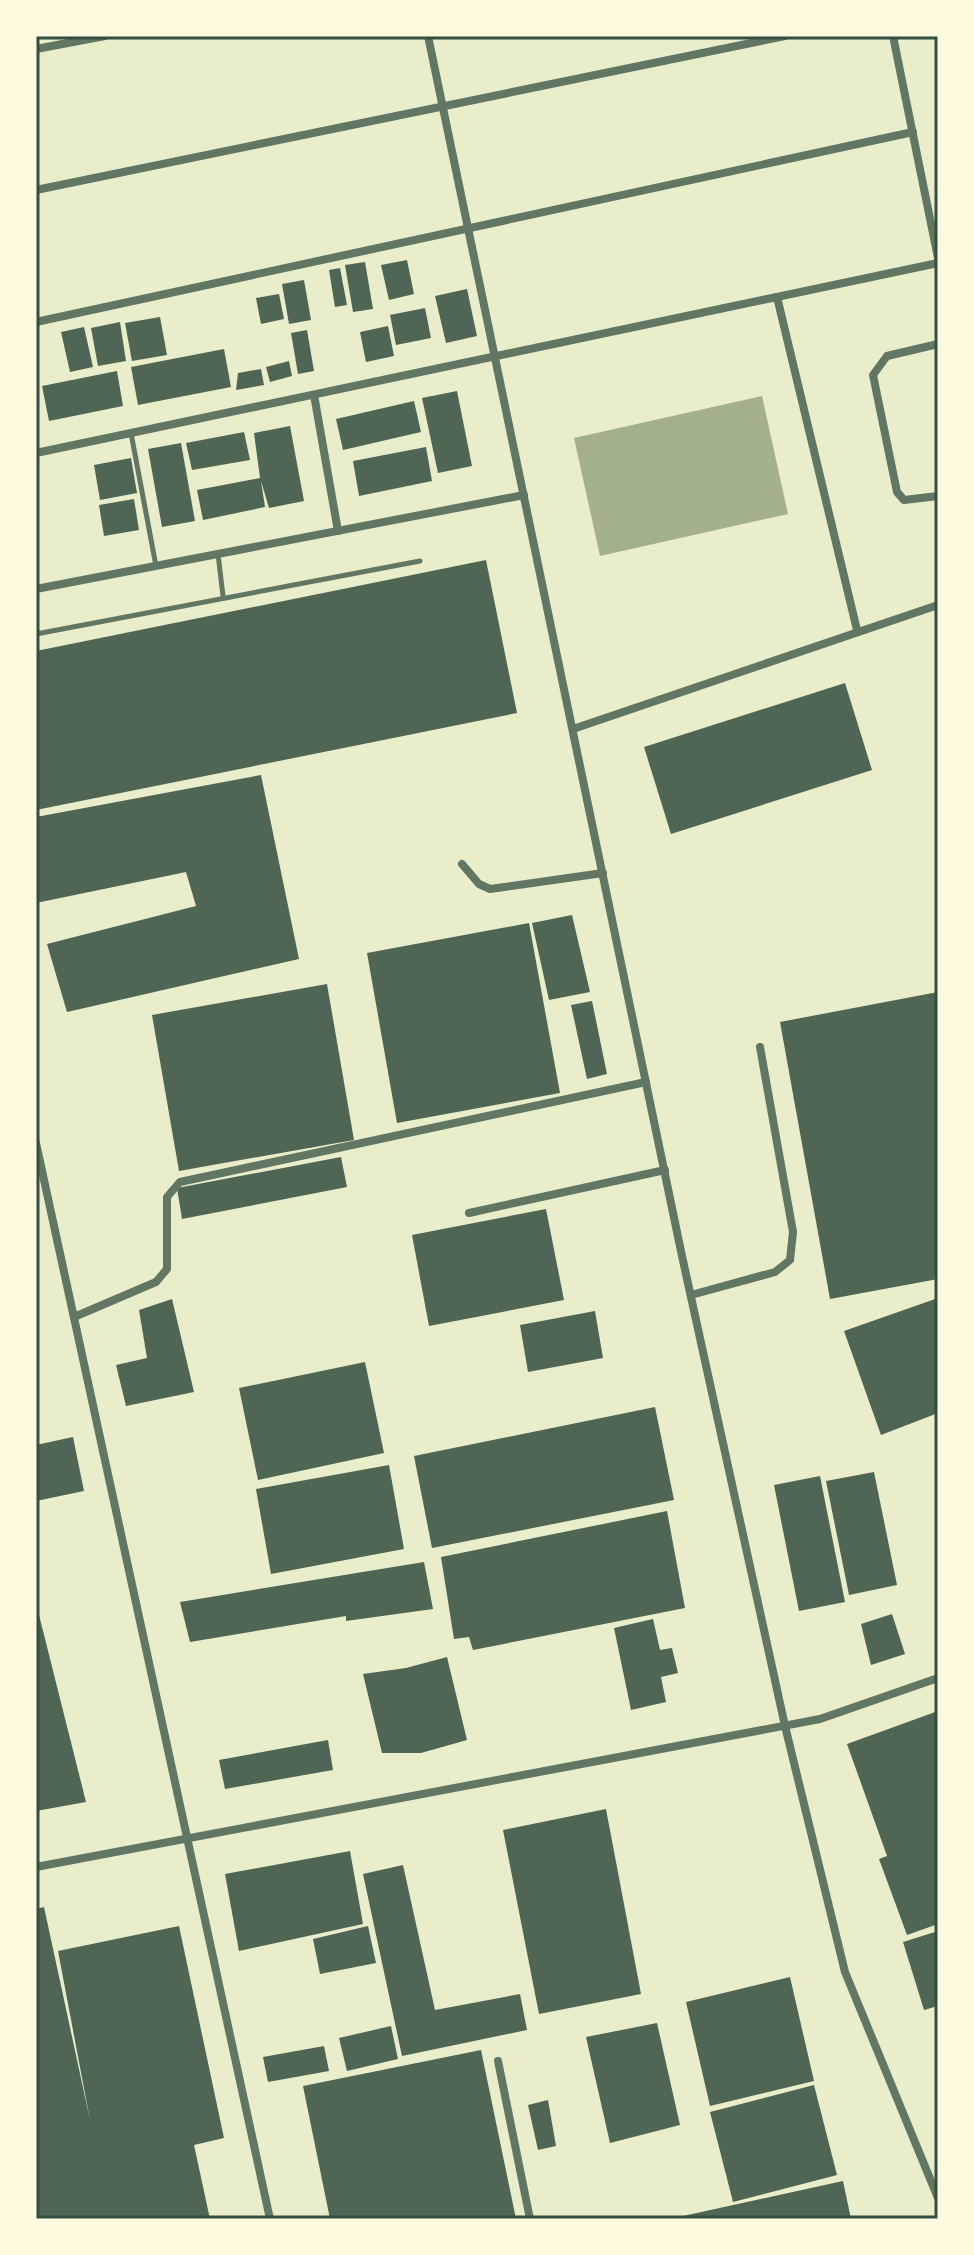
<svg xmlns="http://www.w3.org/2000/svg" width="974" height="2255" viewBox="0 0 974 2255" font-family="'PT Serif',serif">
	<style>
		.water { fill: #a3b18a }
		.building { fill: #4f6655 }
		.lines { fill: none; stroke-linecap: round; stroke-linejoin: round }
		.service { stroke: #617663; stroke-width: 5 }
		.minor { stroke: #617663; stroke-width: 8 }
		.neatline { fill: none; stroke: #344e41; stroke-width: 3 }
	</style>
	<rect width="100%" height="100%" fill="#e9edc9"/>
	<polygon class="water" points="762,396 788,514 600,556 574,438"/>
	<g class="building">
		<polygon points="407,260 414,294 389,300 381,265"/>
		<polygon points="365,262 373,309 353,312 345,265"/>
		<polygon points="340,268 347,305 335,307 329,270"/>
		<polygon points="304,280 311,320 289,324 282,284"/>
		<polygon points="467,289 477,336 446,343 435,296"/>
		<polygon points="279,294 284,319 261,324 256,298"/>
		<polygon points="425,308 431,338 396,345 390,315"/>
		<polygon points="160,317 167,355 132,361 125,323"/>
		<polygon points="120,322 126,361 98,366 91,328"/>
		<polygon points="388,326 394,356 366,362 360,332"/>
		<polygon points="84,327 93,367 70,372 61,332"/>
		<polygon points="307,330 314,371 298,374 291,333"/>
		<polygon points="224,349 231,387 138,405 131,367"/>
		<polygon points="289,361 292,376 270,382 266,367"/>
		<polygon points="261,369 264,385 236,390 238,373"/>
		<polygon points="117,371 123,406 49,421 42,386"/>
		<polygon points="457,391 472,466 438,473 422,398"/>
		<polygon points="414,401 421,432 343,450 336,419"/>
		<polygon points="290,426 304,501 269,508 261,481 265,507 203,520 197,490 260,478 254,433"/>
		<polygon points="244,432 250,460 192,470 186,443"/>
		<polygon points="181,443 195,521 162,527 148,449"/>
		<polygon points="426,447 432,481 359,496 353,461"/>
		<polygon points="131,458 137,493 100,500 94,465"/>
		<polygon points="134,499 139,530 104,536 99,505"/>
		<polygon points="486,560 517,713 36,810 36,651"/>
		<polygon points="845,683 872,770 671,834 644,747"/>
		<polygon points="261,775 299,959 67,1012 47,944 196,906 186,872 36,903 36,817"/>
		<polygon points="572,915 590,992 549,1000 532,923"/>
		<polygon points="529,923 560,1093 397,1123 367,953"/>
		<polygon points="327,984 354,1140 179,1171 152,1015"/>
		<polygon points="938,992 938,1279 830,1299 780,1022"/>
		<polygon points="592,1001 607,1074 587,1079 571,1005"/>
		<polygon points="341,1157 347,1187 182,1219 177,1188"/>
		<polygon points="546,1209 564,1300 429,1326 412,1235"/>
		<polygon points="938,1298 938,1413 881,1435 844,1331"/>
		<polygon points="172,1299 194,1392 126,1406 116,1365 147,1358 139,1310"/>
		<polygon points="595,1311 603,1358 528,1372 520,1325"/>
		<polygon points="365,1362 384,1453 258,1480 239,1388"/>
		<polygon points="655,1407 674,1500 432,1548 414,1456"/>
		<polygon points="73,1437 84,1491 36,1501 36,1445"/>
		<polygon points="389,1465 404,1549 271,1574 256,1489"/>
		<polygon points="874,1472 897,1585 849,1595 826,1481"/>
		<polygon points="820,1476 845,1602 799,1611 774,1485"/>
		<polygon points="667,1511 685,1608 473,1650 469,1637 454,1639 441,1557"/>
		<polygon points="424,1562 433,1609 346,1621 346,1616 190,1642 180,1602"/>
		<polygon points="37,1607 86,1802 36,1811 36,1608"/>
		<polygon points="892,1614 905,1654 871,1665 861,1624"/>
		<polygon points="653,1619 660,1650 672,1648 678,1673 661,1677 666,1702 631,1710 614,1628"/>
		<polygon points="447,1657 467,1740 421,1753 382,1753 363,1674 406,1668"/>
		<polygon points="938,1711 938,1924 907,1935 879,1859 887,1856 847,1744"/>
		<polygon points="328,1740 333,1770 225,1789 219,1760"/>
		<polygon points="606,1809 641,1994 539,2014 503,1830"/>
		<polygon points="350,1851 363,1924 239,1951 225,1874"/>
		<polygon points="403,1865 435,2010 520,1994 527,2030 402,2056 363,1874"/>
		<polygon points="44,1907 90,2120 58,1951 179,1926 224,2138 194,2145 210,2219 36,2219 36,1909"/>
		<polygon points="368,1926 376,1963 320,1974 313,1939"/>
		<polygon points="938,1931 938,2006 924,2010 903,1942"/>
		<polygon points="790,1977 814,2081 710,2106 686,2002"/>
		<polygon points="657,2023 680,2125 610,2143 586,2037"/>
		<polygon points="391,2026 398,2059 347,2071 339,2038"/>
		<polygon points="324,2046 329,2071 268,2082 263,2057"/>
		<polygon points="481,2050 516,2219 330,2219 303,2086"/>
		<polygon points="814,2085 837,2175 733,2202 710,2112"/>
		<polygon points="548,2100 556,2146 538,2150 528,2105"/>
		<polygon points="843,2181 851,2219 674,2219 674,2218"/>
	</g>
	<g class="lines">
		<g class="service">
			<polyline points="131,433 156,566"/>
			<polyline points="218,554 223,596"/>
			<polyline points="36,634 420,561"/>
		</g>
		<g class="minor">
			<polyline points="428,36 682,1256 785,1726 845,1972 938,2198"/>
			<polyline points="893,36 938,258"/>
			<polyline points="36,49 105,36"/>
			<polyline points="36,190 785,36"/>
			<polyline points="777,297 857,630"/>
			<polyline points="36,322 913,132"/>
			<polyline points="938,344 887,356 873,375 897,492 904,500 938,496"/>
			<polyline points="314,395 338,531"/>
			<polyline points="36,453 938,263"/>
			<polyline points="36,589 524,495"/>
			<polyline points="573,729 938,605"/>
			<polyline points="462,864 479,884 490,889 603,873"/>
			<polyline points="36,1143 270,2219"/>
			<polyline points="469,1213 665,1170"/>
			<polyline points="691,1295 775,1272 790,1260 793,1232 760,1047"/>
			<polyline points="74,1317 156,1282 167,1269 167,1197 180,1182 646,1082"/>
			<polyline points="36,1867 820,1719 938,1678"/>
			<polyline points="498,2061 530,2219"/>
		</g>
	</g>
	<rect width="974" height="2255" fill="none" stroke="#fefae0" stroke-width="76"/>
	<rect x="38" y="38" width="898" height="2179" class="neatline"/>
</svg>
